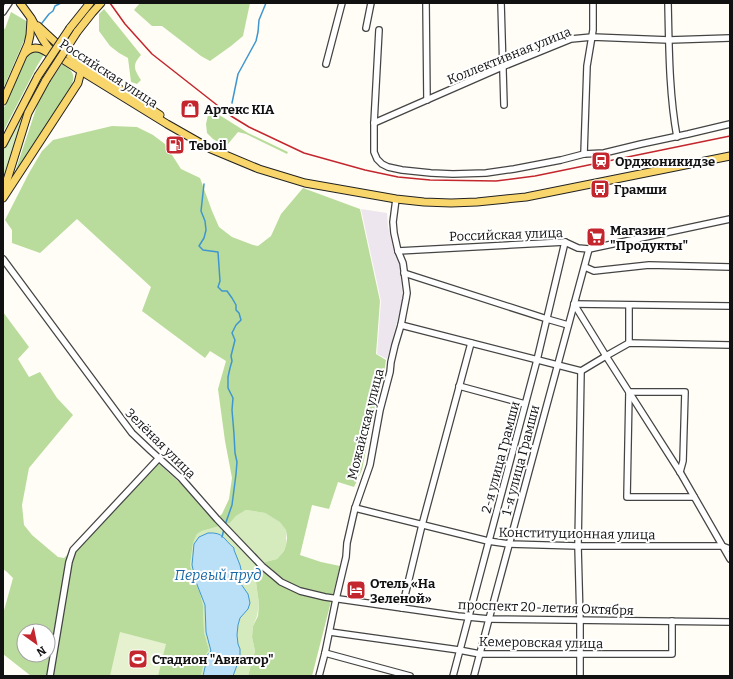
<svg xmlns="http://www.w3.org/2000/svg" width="733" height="679" viewBox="0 0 733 679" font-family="Bitter,serif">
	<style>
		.industrial { fill: #eee6ef }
		.green { fill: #d5ebbd }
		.forest { fill: #b9dc9c; fill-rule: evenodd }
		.pitch { fill: #e6f2cf }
		.water { fill: #b9e0f7; stroke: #3f96cf }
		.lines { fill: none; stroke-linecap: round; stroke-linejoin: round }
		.stream { stroke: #3f96cf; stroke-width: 1.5 }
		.minor-casing { stroke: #444; stroke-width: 8 }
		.major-casing { stroke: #222; stroke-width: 9 }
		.minor { stroke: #fff; stroke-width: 5.5 }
		.major { stroke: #f9d66b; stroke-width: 7 }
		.rail { stroke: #c4262e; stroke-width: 1.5 }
		.major-bridge-casing { stroke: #222; stroke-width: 9; stroke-linecap: butt }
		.major-bridge { stroke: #f9d66b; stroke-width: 7 }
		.labels { text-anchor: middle; stroke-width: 4; stroke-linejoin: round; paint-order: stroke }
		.street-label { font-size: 13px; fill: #111; stroke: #fff }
		.poi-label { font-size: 13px; font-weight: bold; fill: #111; stroke: #fff; text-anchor: start }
		.water-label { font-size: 14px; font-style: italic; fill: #1768a6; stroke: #fff }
	</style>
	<rect width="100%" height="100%" fill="#fffdf5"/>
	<polygon class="industrial" points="361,209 387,213 388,227 393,247 399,262 403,300 387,359 377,354 381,301"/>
	<g class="green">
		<polygon points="32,94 16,140 3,184 3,147"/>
		<path d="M246 510 265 513 281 522 286 530V545L284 551 277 559 265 562 256 582 259 604 257 616 253 626 252 637 255 651 248 676H233L240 657V649L238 644 237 635 238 625 240 618 248 609 244 588 241 584C242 570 239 563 234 550V548L227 543 222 535 208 533 199 537 194 544 192 565 196 582 205 605 206 632 211 651 208 655 203 676H201L206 653 209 650 204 632 203 605 200 593 195 582 190 565 193 543 197 534 202 531 230 523 236 516Z"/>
	</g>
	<g class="forest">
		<polygon points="140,3 250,3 243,36 231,46 210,61 201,56 162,26 152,26 134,10"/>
		<path d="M104 9 141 55C132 65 134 69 141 80L137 84 131 82 128 58 119 53 110 46 99 31V14Z"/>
		<polygon points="11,12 28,22 29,29 3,89 3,28 5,29"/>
		<polygon points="35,51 45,53 37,66 3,132 3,110 27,54"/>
		<path d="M62 64C71 70 76 73 72 84L14 175 37 106 47 86Z"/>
		<polygon points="213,111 248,133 288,152 287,154 246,134 238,132 228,144 225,146 213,139 207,133 206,124 208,115"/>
		<path d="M112 126 137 127 153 135 165 144 181 169 200 178 212 211 219 227 232 237 253 245 258 246 271 236 281 214 303 188 360 209 380 301 376 354 386 360 384 373 369 433 364 460 362 470 354 487 338 482 329 509 312 505 300 555 321 562 340 566 312 676H248L255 651 252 637 253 626 258 616 259 604 256 582 257 572 265 562 277 559 284 551 286 545 287 538 286 530 280 522 265 513 246 510 236 516 230 523 202 531 197 534 193 543 190 565 195 582 200 593 203 605 204 632 209 650 206 654 201 676H31L3 654V614L13 578 7 572 3 569V312L29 347 18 359 29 377 40 372 57 398 73 415 29 468 22 505 24 525 32 535 58 557 64 558 70 552 156 461 182 485 214 521 222 514 229 499 232 478 225 441 218 389 226 361 210 351 205 358 142 311 151 287 77 219 40 253 12 243V230L5 220 29 173 42 151 53 140ZM24 631H48V655H24Z"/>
	</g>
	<polygon class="pitch" points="120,632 166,644 158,676 110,676"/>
	<path class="water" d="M208 533C224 532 223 539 234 548V550L240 565 242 574 241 584 248 594 250 603 248 609 240 618 238 625 237 635 238 644 240 649V657L233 676H203L208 654 211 651 206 632 205 605 196 582 192 565 194 544 199 537Z"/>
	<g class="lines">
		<g class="stream">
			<polyline points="42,23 49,14 53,11 55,6 61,3"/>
			<polyline points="232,103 238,74 256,41 258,32 259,20 266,3"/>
			<polyline points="204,184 201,211 205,221 206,230 204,238 199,246 203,250 218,252 220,281 218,287 222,291 227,291 232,298 236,305 236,310 239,313 241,320 236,325 232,333 235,340 231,356 232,361 230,368 228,377 228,388 233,398 232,410 234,434 235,453 237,462 236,474 232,505 225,525"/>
			<polyline points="222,537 224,529"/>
		</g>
		<g class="minor-casing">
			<g id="minor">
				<polyline points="426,3 427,100"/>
				<polyline points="501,3 504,105"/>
				<path d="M668 3C669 47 669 93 677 137"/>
				<polyline points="3,12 9,3"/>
				<polyline points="366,28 371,3"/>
				<polyline points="379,30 374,123 374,152 377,159 382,164 388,167 402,170 431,173 453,174 486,173 514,169 561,160 584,154 604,153 641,144 688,134 730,124"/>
				<polyline points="326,64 342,3"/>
				<polyline points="374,123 502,67 571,39 592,37 669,40 730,38"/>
				<polyline points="584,154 587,66 593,30 593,3"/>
				<polyline points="398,251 565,242 578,248 589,249 730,219"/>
				<polyline points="3,259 120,417 132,433 151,451 181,478 217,519 262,566 274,576 281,582 300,591 325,597 458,616 489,619 730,622"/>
				<polyline points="585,267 594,271 649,265 730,267"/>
				<polyline points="404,273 547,319 568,325"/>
				<polyline points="574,304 606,356 680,472 730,559"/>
				<polyline points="574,304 730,306"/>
				<polyline points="401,325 581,371 606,356 629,343 730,345"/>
				<polyline points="629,343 629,305"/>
				<polyline points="459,386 525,404"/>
				<polyline points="680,472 683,461 685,392 629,392 627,497 694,497"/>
				<polyline points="355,508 488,541 509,544 578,546 722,546 730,549"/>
				<polyline points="402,608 422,525 471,343"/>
				<polyline points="330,632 459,650 480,654 672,654 672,621"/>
				<polyline points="325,653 410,676"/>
				<polyline points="50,676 69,562 73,550 159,458"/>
				<polyline points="319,676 325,653 336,599 346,557 347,543 355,508 370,465 380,410 390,372 391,362 395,345 401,325 406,299 407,293 403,263 398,251 394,233 393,222 396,199"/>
				<polyline points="453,676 537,360 565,242"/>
				<polyline points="474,676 489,619 589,249"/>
				<polyline points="580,676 580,621 578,546 581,371"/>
			</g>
		</g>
		<g class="major-casing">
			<g id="major">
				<polyline points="20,3 31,18 43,40 48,47 56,55 81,71 167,124 211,149 259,169 305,183 396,199 424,202 451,203 477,202 526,197 730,156"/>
				<polyline points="38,26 79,64 92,71 160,115"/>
				<polyline points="70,28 90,3"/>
				<polyline points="77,32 92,13 101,3"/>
				<path d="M25 53C35 43 44 50 54 57"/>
				<polyline points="3,101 28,44 30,35 31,20"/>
				<polyline points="3,144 38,76"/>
				<polyline points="3,193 28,113 46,80"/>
				<polyline points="3,198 78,83 81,71 80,67"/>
			</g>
		</g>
		<use href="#minor" class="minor"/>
		<use href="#major" class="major"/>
		<polyline class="rail" points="110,3 125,24 152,54 231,116 249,127 304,153 365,170 398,177 430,180 496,181 535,176 730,136"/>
		<g class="major-bridge-casing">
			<g id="major-bridge">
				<polyline points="38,76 70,28"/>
				<polyline points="46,80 77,32"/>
			</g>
		</g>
		<use href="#major-bridge" class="major-bridge"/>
	</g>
	<defs>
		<g id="shop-square" transform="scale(1)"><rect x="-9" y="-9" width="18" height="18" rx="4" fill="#c4262e" stroke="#fff"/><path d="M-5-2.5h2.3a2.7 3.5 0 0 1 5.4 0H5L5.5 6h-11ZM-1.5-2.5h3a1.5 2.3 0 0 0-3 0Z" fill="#fff"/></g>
		<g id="fuel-square" transform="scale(1)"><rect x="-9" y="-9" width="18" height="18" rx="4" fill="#c4262e" stroke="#fff"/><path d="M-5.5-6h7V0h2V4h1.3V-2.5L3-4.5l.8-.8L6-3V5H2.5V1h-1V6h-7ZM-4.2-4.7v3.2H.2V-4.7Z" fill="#fff"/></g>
		<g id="station-square" transform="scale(1)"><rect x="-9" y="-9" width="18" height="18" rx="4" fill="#c4262e" stroke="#fff"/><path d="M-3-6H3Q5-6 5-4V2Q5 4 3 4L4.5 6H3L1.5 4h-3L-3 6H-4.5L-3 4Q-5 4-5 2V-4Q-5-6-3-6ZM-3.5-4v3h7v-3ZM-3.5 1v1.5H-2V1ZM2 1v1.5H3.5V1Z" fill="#fff"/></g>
		<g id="bus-square" transform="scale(1)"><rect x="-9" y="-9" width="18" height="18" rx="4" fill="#c4262e" stroke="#fff"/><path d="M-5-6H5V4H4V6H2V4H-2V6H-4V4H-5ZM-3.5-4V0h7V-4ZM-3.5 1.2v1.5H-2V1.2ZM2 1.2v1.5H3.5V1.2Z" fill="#fff"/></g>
		<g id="supermarket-square" transform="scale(1)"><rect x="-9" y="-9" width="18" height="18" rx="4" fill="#c4262e" stroke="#fff"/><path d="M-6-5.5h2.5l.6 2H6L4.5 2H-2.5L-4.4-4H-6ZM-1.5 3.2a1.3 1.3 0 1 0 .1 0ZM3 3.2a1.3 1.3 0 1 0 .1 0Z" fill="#fff"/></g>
		<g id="hotel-square" transform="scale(1)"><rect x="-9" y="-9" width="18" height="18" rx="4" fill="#c4262e" stroke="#fff"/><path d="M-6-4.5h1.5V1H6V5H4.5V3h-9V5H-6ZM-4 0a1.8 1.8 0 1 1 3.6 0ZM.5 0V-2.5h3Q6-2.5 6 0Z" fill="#fff"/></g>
		<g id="stadium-square" transform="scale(1)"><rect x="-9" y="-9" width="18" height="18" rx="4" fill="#c4262e" stroke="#fff"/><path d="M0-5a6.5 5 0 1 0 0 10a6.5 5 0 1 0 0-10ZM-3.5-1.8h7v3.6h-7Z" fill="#fff"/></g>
	</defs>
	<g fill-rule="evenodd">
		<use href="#shop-square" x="190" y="109"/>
		<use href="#fuel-square" x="175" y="145"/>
		<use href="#station-square" x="601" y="161"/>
		<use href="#bus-square" x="600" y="189"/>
		<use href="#supermarket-square" x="596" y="237"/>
		<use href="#hotel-square" x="356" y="590"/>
		<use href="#stadium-square" x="138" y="659"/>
	</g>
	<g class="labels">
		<g class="street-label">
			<text transform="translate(509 55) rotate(-22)" y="5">Коллективная улица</text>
			<text transform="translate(109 73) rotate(33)" y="5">Российская улица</text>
			<text transform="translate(506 234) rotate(-2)" y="5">Российская улица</text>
			<text transform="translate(365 424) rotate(-76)" y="5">Можайская улица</text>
			<text transform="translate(161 443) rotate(45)" y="5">Зелёная улица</text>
			<text transform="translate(500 457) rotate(-75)" y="5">2-я улица Грамши</text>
			<text transform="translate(520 460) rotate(-75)" y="5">1-я улица Грамши</text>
			<text transform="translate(577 533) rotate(1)" y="5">Конституционная улица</text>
			<text transform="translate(546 607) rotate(2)" y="5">проспект 20-летия Октября</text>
			<text transform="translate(541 642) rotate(1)" y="5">Кемеровская улица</text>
		</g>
		<g class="poi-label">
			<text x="204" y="114">Артекс KIA</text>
			<text x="189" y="150">Teboil</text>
			<text x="615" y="166">Орджоникидзе</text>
			<text x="614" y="194">Грамши</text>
			<text x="610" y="235">Магазин<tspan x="610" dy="15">"Продукты"</tspan></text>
			<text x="370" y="588">Отель «На<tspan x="370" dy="15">Зеленой»</tspan></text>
			<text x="152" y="664">Стадион "Авиатор"</text>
		</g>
		<g class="water-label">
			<text x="218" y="580">Первый пруд</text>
		</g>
	</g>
	<rect width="733" height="679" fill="none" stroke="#111111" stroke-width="8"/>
	<g transform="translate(36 643) rotate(147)"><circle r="19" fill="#ffffff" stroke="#a0a0a0"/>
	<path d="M0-3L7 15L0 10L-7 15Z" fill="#c4262e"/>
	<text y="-6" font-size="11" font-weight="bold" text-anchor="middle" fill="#111111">N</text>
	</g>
</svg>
